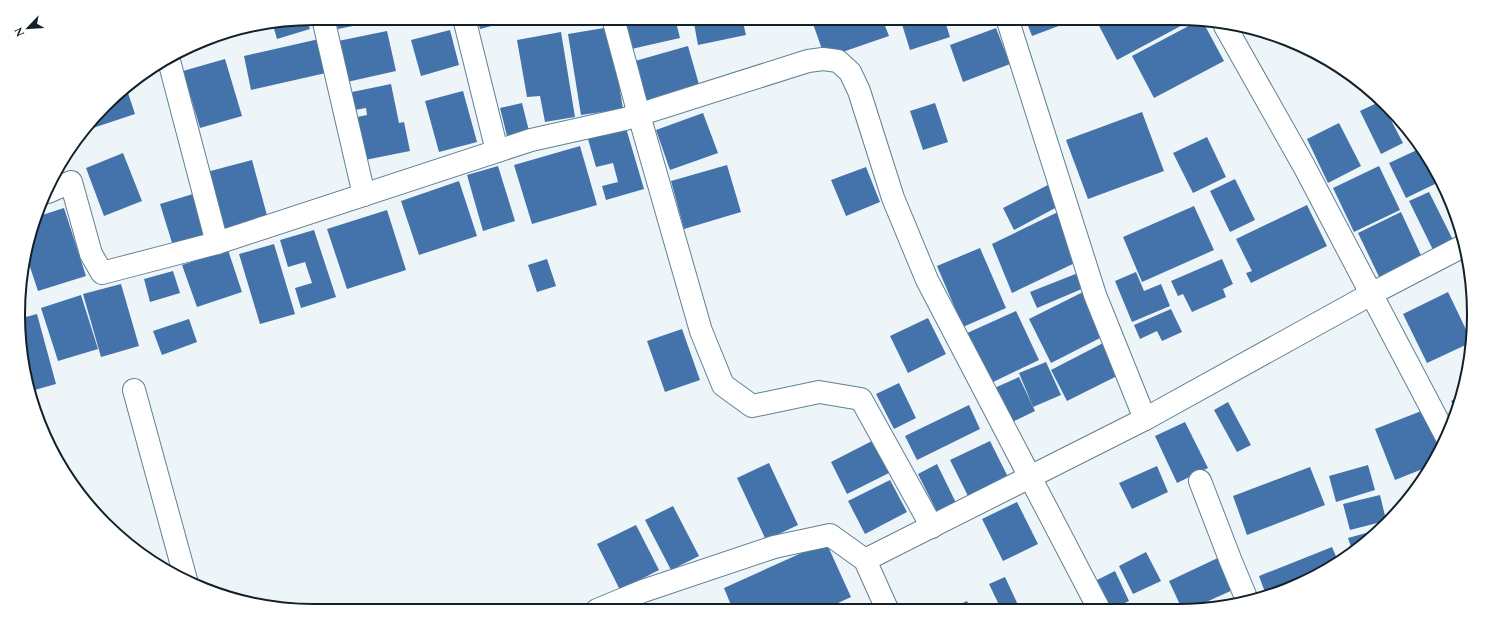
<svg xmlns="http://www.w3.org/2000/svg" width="1492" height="629" viewBox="0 0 1492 629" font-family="Spectral,serif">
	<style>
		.building { fill: #4373aa }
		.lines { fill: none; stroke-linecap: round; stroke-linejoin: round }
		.minor-casing { stroke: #5f8195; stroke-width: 24 }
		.minor { stroke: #fff; stroke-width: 22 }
		.rim { fill: none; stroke: #122129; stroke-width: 2 }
	</style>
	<rect width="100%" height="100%" fill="#edf5f9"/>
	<g class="building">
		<polygon points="336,18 376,18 377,21 338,29"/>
		<polygon points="400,18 419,18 419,19 401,22"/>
		<polygon points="477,18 521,18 480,29"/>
		<polygon points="620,18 675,18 680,38 627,50"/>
		<polygon points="693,18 742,18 746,35 698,45"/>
		<polygon points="811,18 882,18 889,36 825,58"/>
		<polygon points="900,18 944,18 950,37 910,50"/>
		<polygon points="1025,18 1062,18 1064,24 1032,36"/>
		<polygon points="1105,18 1178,18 1192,20 1117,60 1097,22"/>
		<polygon points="306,19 310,29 277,39 273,25"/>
		<polygon points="1198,21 1203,22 1224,61 1154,98 1132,56"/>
		<polygon points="610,27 623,109 581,115 568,34"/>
		<polygon points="996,28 1010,64 963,82 950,45"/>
		<polygon points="450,30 459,65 421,76 411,40"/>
		<polygon points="387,31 396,71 347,82 338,41"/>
		<polygon points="561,32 575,117 545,122 540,96 527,97 517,40"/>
		<polygon points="319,39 326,73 251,90 244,56"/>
		<polygon points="688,46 700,88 647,102 635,61"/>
		<polygon points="225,59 242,116 200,128 183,71"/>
		<polygon points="391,84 399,123 404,122 410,151 365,160 357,117 367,115 366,108 355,110 352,92"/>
		<polygon points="126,87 135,114 87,130 119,91"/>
		<polygon points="463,91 477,142 439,152 425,101"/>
		<polygon points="1381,101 1403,143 1381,154 1360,111"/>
		<polygon points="522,103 529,131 507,136 500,108"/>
		<polygon points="935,103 948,142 923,150 910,111"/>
		<polygon points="1142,112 1164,171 1088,199 1066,140"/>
		<polygon points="703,113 718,153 670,170 656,130"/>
		<polygon points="1339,123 1361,166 1328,183 1307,139"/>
		<polygon points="626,128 644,189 606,200 602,186 618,182 613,163 596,167 588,139"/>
		<polygon points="1207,137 1226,177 1193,193 1173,153"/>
		<polygon points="580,146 597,205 532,224 514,165"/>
		<polygon points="1419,149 1437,183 1406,198 1389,163"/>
		<polygon points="123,153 142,201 104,216 86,168"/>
		<polygon points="252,160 268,219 219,232 203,173"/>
		<polygon points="727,165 741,212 684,229 671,181"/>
		<polygon points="498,166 515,221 483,231 467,175"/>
		<polygon points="1379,166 1400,210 1354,232 1333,188"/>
		<polygon points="866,167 880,202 846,216 831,180"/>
		<polygon points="1235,179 1255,220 1230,232 1210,191"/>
		<polygon points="459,181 477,236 419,255 401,201"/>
		<polygon points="1048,185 1059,206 1014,230 1003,208"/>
		<polygon points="1429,192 1455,244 1435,254 1409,201"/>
		<polygon points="193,194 206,236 173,246 160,204"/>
		<polygon points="1307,205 1327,246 1251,283 1246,273 1252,271 1236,239"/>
		<polygon points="1194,206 1214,250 1142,282 1123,237"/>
		<polygon points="64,208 86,276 38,291 25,252 39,216"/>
		<polygon points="387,210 406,270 347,289 327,229"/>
		<polygon points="1058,212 1079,261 1012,293 992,244"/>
		<polygon points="1401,212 1425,264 1383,285 1358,233"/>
		<polygon points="314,230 336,297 301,308 295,288 312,283 305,262 288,267 280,240"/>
		<polygon points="274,244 295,314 260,324 239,254"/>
		<polygon points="980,248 1006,308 963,327 937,266"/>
		<polygon points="228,250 242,292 197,307 182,265"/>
		<polygon points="547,259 556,286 537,292 528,265"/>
		<polygon points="1222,259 1233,284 1223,289 1226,297 1192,312 1183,294 1178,296 1171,281"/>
		<polygon points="173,271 180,293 150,302 144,279"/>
		<polygon points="1136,272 1144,291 1161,284 1170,306 1132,322 1115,281"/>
		<polygon points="1078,273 1084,288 1037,308 1030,292"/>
		<polygon points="121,284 139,346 101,357 83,294"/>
		<polygon points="1085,291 1106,335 1051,363 1029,319"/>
		<polygon points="1448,292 1472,342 1427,363 1403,314"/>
		<polygon points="81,295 98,349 58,361 41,308"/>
		<polygon points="1171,309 1182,332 1162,341 1157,331 1140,339 1134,325"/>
		<polygon points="1016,311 1039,360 989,384 965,334"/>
		<polygon points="37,314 56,384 31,391 24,372 18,319"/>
		<polygon points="928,318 946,354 908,373 890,336"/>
		<polygon points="189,319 197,342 162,355 153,331"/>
		<polygon points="682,329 700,380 665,392 647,341"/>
		<polygon points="1107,341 1123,373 1067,401 1051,370"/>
		<polygon points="1046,362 1061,395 1033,407 1019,373"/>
		<polygon points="1019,377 1035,411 1006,425 990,390"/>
		<polygon points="899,383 916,418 894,429 876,394"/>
		<polygon points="1462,395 1458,410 1457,412 1451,401"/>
		<polygon points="1228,402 1251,445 1237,452 1214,410"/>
		<polygon points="969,405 980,429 917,460 905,436"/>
		<polygon points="1424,410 1439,449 1430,466 1395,480 1375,429"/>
		<polygon points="1185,422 1208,468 1177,483 1155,436"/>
		<polygon points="872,441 889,473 847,494 831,462"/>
		<polygon points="990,441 1009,479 969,498 950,460"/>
		<polygon points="769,463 798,525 766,540 737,478"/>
		<polygon points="937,464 960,511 941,520 918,474"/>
		<polygon points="1368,465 1375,490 1336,502 1329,476"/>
		<polygon points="1157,466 1168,492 1132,509 1119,483"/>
		<polygon points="1310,467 1325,505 1247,535 1233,496"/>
		<polygon points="890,480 907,512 865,534 848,501"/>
		<polygon points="1380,495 1386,520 1385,521 1350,530 1343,504"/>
		<polygon points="1017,502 1038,544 1003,561 982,519"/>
		<polygon points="673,506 699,556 671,570 645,520"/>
		<polygon points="636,525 659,570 620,590 597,544"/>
		<polygon points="1377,530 1358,550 1353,553 1348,538"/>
		<polygon points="826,542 851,597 823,610 733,610 724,588"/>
		<polygon points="1332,547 1338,561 1305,580 1266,595 1259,576"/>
		<polygon points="1146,552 1161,581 1133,594 1119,566"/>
		<polygon points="1222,556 1237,588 1191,609 1182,609 1169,581"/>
		<polygon points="1115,571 1129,601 1112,609 1100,609 1089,584"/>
		<polygon points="1005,577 1020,609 1001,609 989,584"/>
		<polygon points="967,601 971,609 950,609"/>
	</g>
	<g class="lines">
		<g class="minor-casing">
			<g id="minor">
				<polyline points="323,18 364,195"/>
				<polyline points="464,18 497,151"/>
				<polyline points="613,18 639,115 701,331 723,385 752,406 819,392 861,399 932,527"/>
				<polyline points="1007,18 1095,295 1145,419"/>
				<polyline points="1225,26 1304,166 1446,436"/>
				<polyline points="168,57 217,243"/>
				<polyline points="48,192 71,182 91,254 102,273 217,243 531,140 625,119 808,61 823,59 838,61 850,72 859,91 893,198 927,280 1099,609"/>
				<polyline points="134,390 186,580"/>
				<polyline points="1200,481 1230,559 1247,600"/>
				<polyline points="865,560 1145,419 1371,294 1465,245"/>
				<polyline points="597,610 643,591 774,547 830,535 865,560 887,609"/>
			</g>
		</g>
		<use href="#minor" class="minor"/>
	</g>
	<path d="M0 0H1492V629H0ZM314 25H1178A289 289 0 0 1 1467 314V315A289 289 0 0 1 1178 604H314A289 289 0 0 1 25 315V314A289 289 0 0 1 314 25Z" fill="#fff" fill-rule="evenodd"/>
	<path class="rim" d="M314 25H1178A289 289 0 0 1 1467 314V315A289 289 0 0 1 1178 604H314A289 289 0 0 1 25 315V314A289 289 0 0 1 314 25Z"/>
	<g transform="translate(28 28) rotate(245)" stroke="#ffffff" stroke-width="3" paint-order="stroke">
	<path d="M0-3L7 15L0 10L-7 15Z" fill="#122129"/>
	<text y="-6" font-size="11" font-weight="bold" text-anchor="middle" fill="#122129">N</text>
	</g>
</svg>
